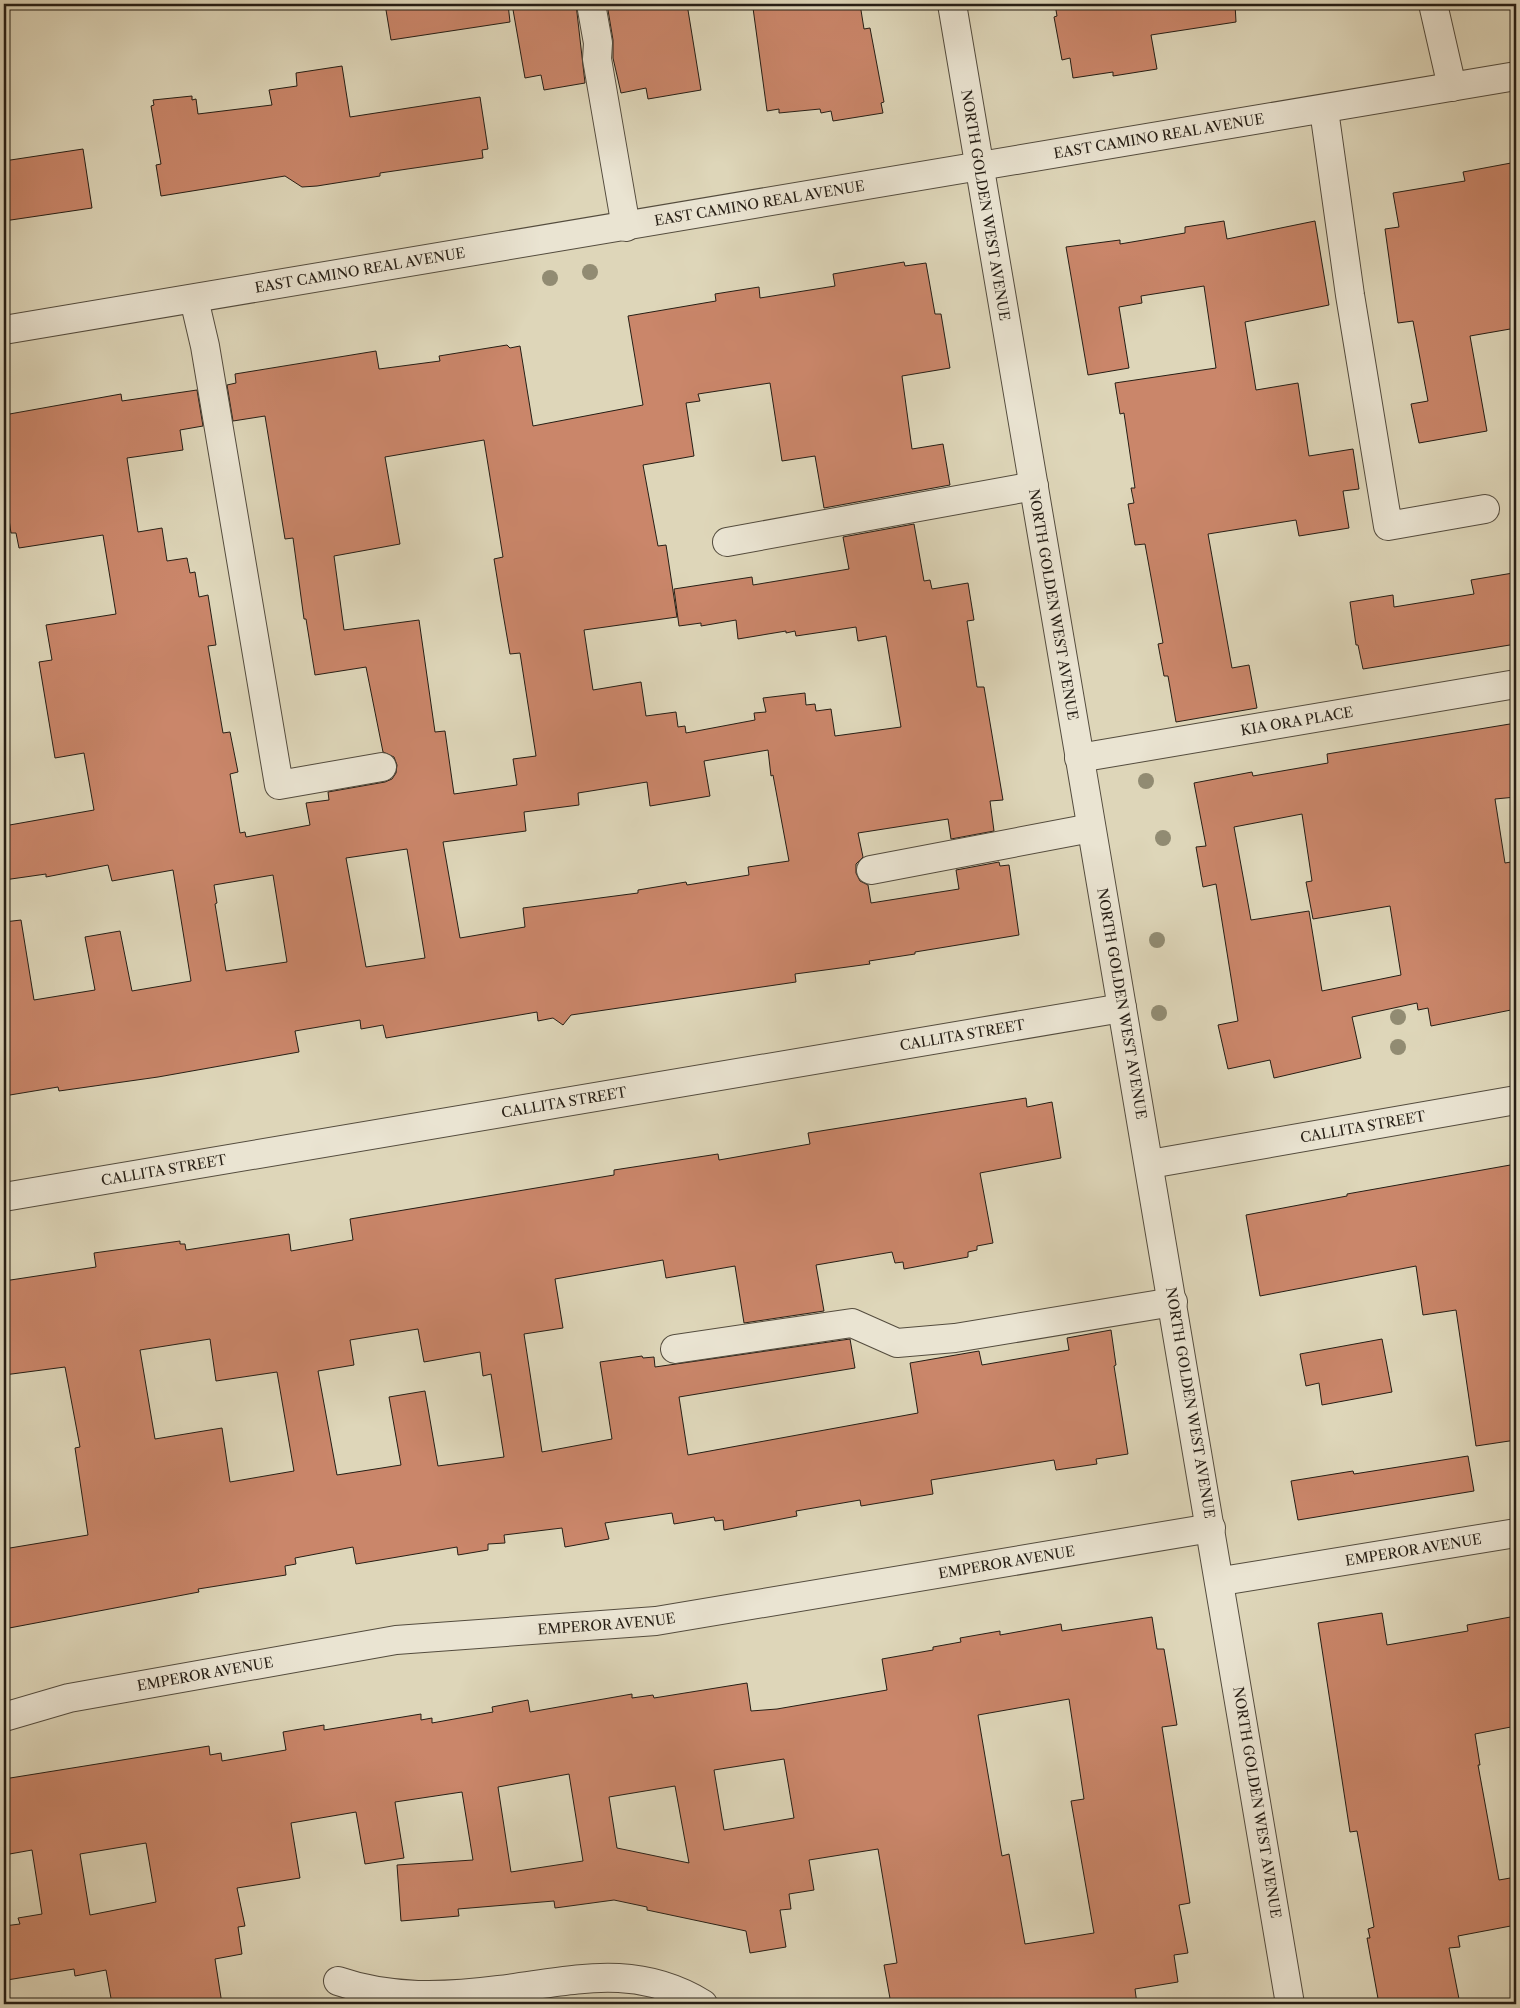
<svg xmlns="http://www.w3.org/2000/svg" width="1520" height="2008" viewBox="0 0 1520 2008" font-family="'Libre Caslon Text',serif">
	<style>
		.building { fill: #ca866a; stroke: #261e15; fill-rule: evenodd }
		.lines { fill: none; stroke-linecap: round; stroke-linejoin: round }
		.minor-casing { stroke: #544c3e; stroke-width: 30 }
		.minor { stroke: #eae4d2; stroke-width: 28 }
		.tree { fill: #918b72 }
		.labels { text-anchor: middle; stroke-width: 4; stroke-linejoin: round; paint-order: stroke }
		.street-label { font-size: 14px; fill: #261e15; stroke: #eae4d2 }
	</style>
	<rect width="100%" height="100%" fill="#ded6b9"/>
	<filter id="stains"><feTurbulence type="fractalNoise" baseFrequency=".004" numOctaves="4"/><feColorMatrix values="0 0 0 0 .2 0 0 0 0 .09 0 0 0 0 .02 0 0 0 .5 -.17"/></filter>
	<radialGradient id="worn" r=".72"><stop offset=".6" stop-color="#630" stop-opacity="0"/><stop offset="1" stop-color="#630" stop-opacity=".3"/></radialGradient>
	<g class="building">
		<polygon points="385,4 508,4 510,22 391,40"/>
		<polygon points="512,4 576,4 585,83 544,90 541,75 525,78"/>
		<polygon points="607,4 687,4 701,90 648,99 646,88 621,93 613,58 613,40"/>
		<polygon points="771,4 860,4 864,29 870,28 884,102 881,103 883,113 833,121 831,111 821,113 820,109 779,113 779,109 767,111 753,8"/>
		<polygon points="1055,4 1235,4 1236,22 1151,35 1157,69 1113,76 1113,72 1073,78 1070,58 1062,60 1054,17 1057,16"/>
		<polygon points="342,66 350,117 480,97 488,149 482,150 483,158 380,173 380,176 317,186 302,187 285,176 161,196 156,165 161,164 151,106 154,105 153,100 192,96 192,100 196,99 198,114 272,105 269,90 297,86 296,73"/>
		<polygon points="83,149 92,208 4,221 4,161"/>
		<polygon points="1511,163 1512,170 1516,169 1516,328 1470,336 1487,431 1419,443 1411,404 1428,401 1413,321 1398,323 1385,229 1399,227 1393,193 1465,181 1463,172"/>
		<polygon points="1224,221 1227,239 1315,221 1329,305 1245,322 1256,390 1298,383 1309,456 1353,449 1359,489 1343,491 1349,528 1299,536 1296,520 1208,534 1232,668 1249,665 1257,708 1176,722 1168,676 1164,676 1158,644 1163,643 1145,544 1135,545 1128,504 1134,503 1131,488 1135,488 1124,413 1120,414 1115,383 1216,368 1204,286 1141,296 1142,303 1119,307 1129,368 1088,375 1066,247 1120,240 1120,244 1185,233 1185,227"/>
		<path d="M904 262 905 266 926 263 935 314H941L950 368 902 376 912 449 943 444 950 485 824 508 815 456 782 461 770 383 698 394 700 401 686 403 694 456 643 465 658 546 666 545 677 617 584 630 593 690 641 682 646 716 676 712 678 727 685 726 686 733 755 720 754 713 766 712 763 698 805 693 806 705 815 704 816 711 831 709 835 736 901 727 886 636 858 641 856 627 796 636 795 631 786 633V631L738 639 736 620 701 626V623L679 626 674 589 752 577 753 585 849 569 843 537 914 524 924 581 930 580 932 589 968 583 974 620 967 621 977 687H984L1003 800 990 801 994 831 951 839 948 819 858 833 863 857 856 864V873L860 881 868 885 871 903 959 889 956 870 999 862 1000 866 1009 865 1019 935 915 952V954L869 961 870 964 795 974 796 982 571 1015 563 1025 553 1018 538 1021 537 1012 386 1038 383 1025 361 1029 360 1020 295 1031 299 1052 158 1077 59 1091 58 1087 4 1096V922L21 920 34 1000 95 990 85 937 120 931 132 991 191 981 173 870 112 881 108 865 46 877V874L4 880V826L94 810 84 753 55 758 39 662 52 660 46 625 116 614 103 535 19 548 16 533H11L4 485V415L121 394 122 401 197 390 203 426 180 430 183 450 127 458 138 532 162 528 167 561 187 558 190 573 195 572 199 597 208 595 216 645 208 646 223 733 230 732 238 772 230 774 240 833 245 832 246 837 310 825 306 803 329 800 328 792 385 782 392 779 396 773 397 765 394 757 383 752 366 667 315 675 306 619H304L293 538 285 539 265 416 233 421 227 385 236 383 235 374 376 351 379 369 440 361 439 356 507 345 510 348 520 346 533 426 643 405 628 316 716 301 715 294 759 287 760 298 835 286 833 274ZM484 440 503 557 494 559 501 602 510 654 520 653 536 756 513 759 517 785 454 794 445 731 435 732 419 620 344 630 334 556 400 544 385 457ZM768 750 771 776 773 775 789 861 748 867 749 875 687 885 686 882 638 890V893L523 908 525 927 460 938 443 842 526 831 524 812 579 805 578 793 647 782 650 806 710 796 704 761ZM407 849 425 958 366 967 346 858ZM273 875 287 962 226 971 215 904 217 903 214 885Z"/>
		<polygon points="1513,573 1516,594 1516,644 1363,669 1358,645 1356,645 1350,602 1393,595 1394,607 1474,594 1471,580"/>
		<path d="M1516 723V797L1495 799 1505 863 1511 862 1516 906V1009L1431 1026 1428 1008 1418 1010 1417 1003 1352 1017 1361 1058 1274 1078 1270 1060 1228 1069 1218 1025 1238 1021 1216 884 1203 887 1196 847 1206 846 1194 783 1252 772 1253 776 1328 763 1327 754ZM1302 814 1312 881 1306 882 1313 919 1390 906 1401 975 1322 991 1309 911 1251 920 1234 827Z"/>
		<path d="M1026 1098 1027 1107 1052 1102 1061 1158 980 1173 993 1243 977 1246V1250L968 1252V1257L904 1269 903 1262 895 1263 892 1252 816 1265 824 1311 744 1323 735 1266 666 1278 663 1260 555 1279 563 1328 524 1334 542 1452 612 1439 600 1362 642 1356 643 1358 654 1357 655 1367 850 1339 855 1368 679 1397 688 1455 918 1413 910 1363 979 1351 982 1365 1069 1350 1067 1338 1111 1330 1116 1365 1114 1366 1128 1454 1096 1459 1097 1464 1056 1470 1054 1460 931 1480 933 1494 861 1506 860 1500 796 1511 797 1516 724 1530 723 1520 715 1521 714 1517 674 1524 672 1513 605 1523 609 1539 565 1547 562 1528 504 1535 505 1543 488 1544V1550L458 1555 457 1547 356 1564 353 1547 295 1558 296 1564 285 1566 286 1575 198 1589 199 1592 4 1629V1549L88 1535 75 1448 80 1447 65 1367 4 1375V1281L96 1267 94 1253 180 1241V1244H185L186 1250 289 1234 291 1251 353 1240 350 1219 614 1175V1170L718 1154 719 1160 810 1144 808 1133ZM418 1329 424 1362 480 1352 483 1376 491 1374 504 1457 438 1466 425 1391 389 1397 401 1465 337 1475 318 1371 354 1365 350 1340ZM210 1339 216 1381 277 1372 294 1471 230 1482 222 1428 155 1439 140 1350Z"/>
		<polygon points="1516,1164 1516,1440 1476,1446 1456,1310 1423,1315 1416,1266 1260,1296 1246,1215 1347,1196 1347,1194"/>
		<polygon points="1382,1339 1392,1392 1322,1405 1319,1383 1306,1386 1300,1354"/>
		<polygon points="1468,1456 1474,1491 1298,1520 1291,1481 1353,1471 1354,1474"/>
		<polygon points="1382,1613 1387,1645 1468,1631 1467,1625 1516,1616 1516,1726 1475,1734 1480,1765 1478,1765 1499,1880 1516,1877 1516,1925 1458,1936 1460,1947 1449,1948 1460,2004 1379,2004 1367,1938 1370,1938 1368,1929 1374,1927 1357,1831 1350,1832 1318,1623"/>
		<path d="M1152 1617 1157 1649H1164L1177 1725 1162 1727 1190 1903 1179 1905 1188 1953 1174 1955 1178 1982 1135 1989 1137 2004H891L884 1965 897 1963 878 1849 809 1860 814 1890 789 1894 791 1909 780 1910 786 1947 750 1953 746 1931 647 1910V1907L614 1900 555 1908 554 1901 458 1909 459 1916 401 1921 397 1865 473 1860 462 1792 395 1802 404 1858 365 1864 356 1812 291 1823 300 1878 237 1888 245 1926 238 1927 242 1954 215 1959 222 2004H112L106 1970 75 1976 74 1969 7 1980 4 1958V1926L20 1924 18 1918 42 1914 32 1850 4 1855V1779L209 1746 210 1755 221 1753 222 1761 286 1750 283 1732 324 1725V1730L421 1714V1720L432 1718V1723L493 1712 492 1707 528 1700 530 1712 632 1694V1698L653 1695 654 1698 747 1683 751 1711 777 1709 887 1690 882 1659 933 1650V1647L961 1642 960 1638 1000 1631V1635L1061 1624 1062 1631ZM1069 1699 1084 1799 1071 1801 1094 1933 1025 1944 1009 1854 1002 1856 978 1715ZM784 1759 794 1818 724 1830 714 1770ZM569 1774 583 1861 511 1872 498 1787ZM675 1786 689 1863 617 1848 609 1797ZM146 1843 156 1902 90 1915 80 1854Z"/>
	</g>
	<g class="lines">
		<g class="minor-casing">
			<g id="minor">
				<polyline points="591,4 598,43 597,59 626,227"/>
				<path id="s1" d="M952 4C1062 671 1183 1337 1290 2004"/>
				<polyline points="1433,4 1452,87"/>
				<polyline points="1324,110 1350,295 1388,526 1485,509"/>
				<polyline points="194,299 205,346 279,785 382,767"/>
				<path id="s2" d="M4 330 1516 76"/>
				<polyline points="727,542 1034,486"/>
				<path id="s3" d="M1079 758 1516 684"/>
				<polyline points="871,870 1091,828"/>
				<path id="s4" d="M1150 1164 1516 1100"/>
				<path id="s5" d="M4 1197 1122 1008"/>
				<polyline points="675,1349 852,1323 897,1343 955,1338 1173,1302"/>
				<path id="s6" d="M1222 1581 1516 1533"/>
				<path id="s7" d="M4 1717 69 1698 396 1640 656 1621 1211 1528"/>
				<path d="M338 1981C390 1999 445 1997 499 1990 573 1981 634 1962 703 2004"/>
			</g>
		</g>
		<use href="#minor" class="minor"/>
	</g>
	<g class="tree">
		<circle cx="590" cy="272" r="8"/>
		<circle cx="550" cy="278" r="8"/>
		<circle cx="1146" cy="781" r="8"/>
		<circle cx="1163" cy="838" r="8"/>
		<circle cx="1157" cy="940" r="8"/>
		<circle cx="1159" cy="1013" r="8"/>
		<circle cx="1398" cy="1017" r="8"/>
		<circle cx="1398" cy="1047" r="8"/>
	</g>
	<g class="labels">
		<g class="street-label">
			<text dy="5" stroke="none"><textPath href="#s2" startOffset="1171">EAST CAMINO REAL AVENUE</textPath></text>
			<text dy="5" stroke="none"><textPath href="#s2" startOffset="766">EAST CAMINO REAL AVENUE</textPath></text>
			<text dy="5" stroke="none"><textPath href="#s1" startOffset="204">NORTH GOLDEN WEST AVENUE</textPath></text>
			<text dy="5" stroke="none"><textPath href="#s2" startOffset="361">EAST CAMINO REAL AVENUE</textPath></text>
			<text dy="5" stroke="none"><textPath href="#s1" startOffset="609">NORTH GOLDEN WEST AVENUE</textPath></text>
			<text dy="5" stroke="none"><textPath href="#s3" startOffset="221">KIA ORA PLACE</textPath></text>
			<text dy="5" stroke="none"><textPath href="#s1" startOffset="1014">NORTH GOLDEN WEST AVENUE</textPath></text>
			<text dy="5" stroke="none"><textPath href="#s5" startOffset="972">CALLITA STREET</textPath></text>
			<text dy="5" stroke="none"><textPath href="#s5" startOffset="568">CALLITA STREET</textPath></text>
			<text dy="5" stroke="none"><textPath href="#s4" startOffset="216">CALLITA STREET</textPath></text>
			<text dy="5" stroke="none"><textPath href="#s5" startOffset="162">CALLITA STREET</textPath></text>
			<text dy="5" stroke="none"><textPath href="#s1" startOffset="1419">NORTH GOLDEN WEST AVENUE</textPath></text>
			<text dy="5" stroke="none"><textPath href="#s6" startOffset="194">EMPEROR AVENUE</textPath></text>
			<text dy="5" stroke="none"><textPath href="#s7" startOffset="1016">EMPEROR AVENUE</textPath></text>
			<text dy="5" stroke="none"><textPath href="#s7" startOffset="611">EMPEROR AVENUE</textPath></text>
			<text dy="5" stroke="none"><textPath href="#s7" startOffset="206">EMPEROR AVENUE</textPath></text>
			<text dy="5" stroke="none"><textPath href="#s1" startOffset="1824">NORTH GOLDEN WEST AVENUE</textPath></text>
		</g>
	</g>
	<rect width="1520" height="2008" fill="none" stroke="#ded6b9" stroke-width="20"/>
	<rect x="5" y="5" width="1510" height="1998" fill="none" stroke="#261e15" stroke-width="2.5"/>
	<rect x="10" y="10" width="1500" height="1988" fill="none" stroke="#261e15"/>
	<rect width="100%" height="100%" filter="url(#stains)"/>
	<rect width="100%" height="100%" fill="url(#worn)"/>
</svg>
